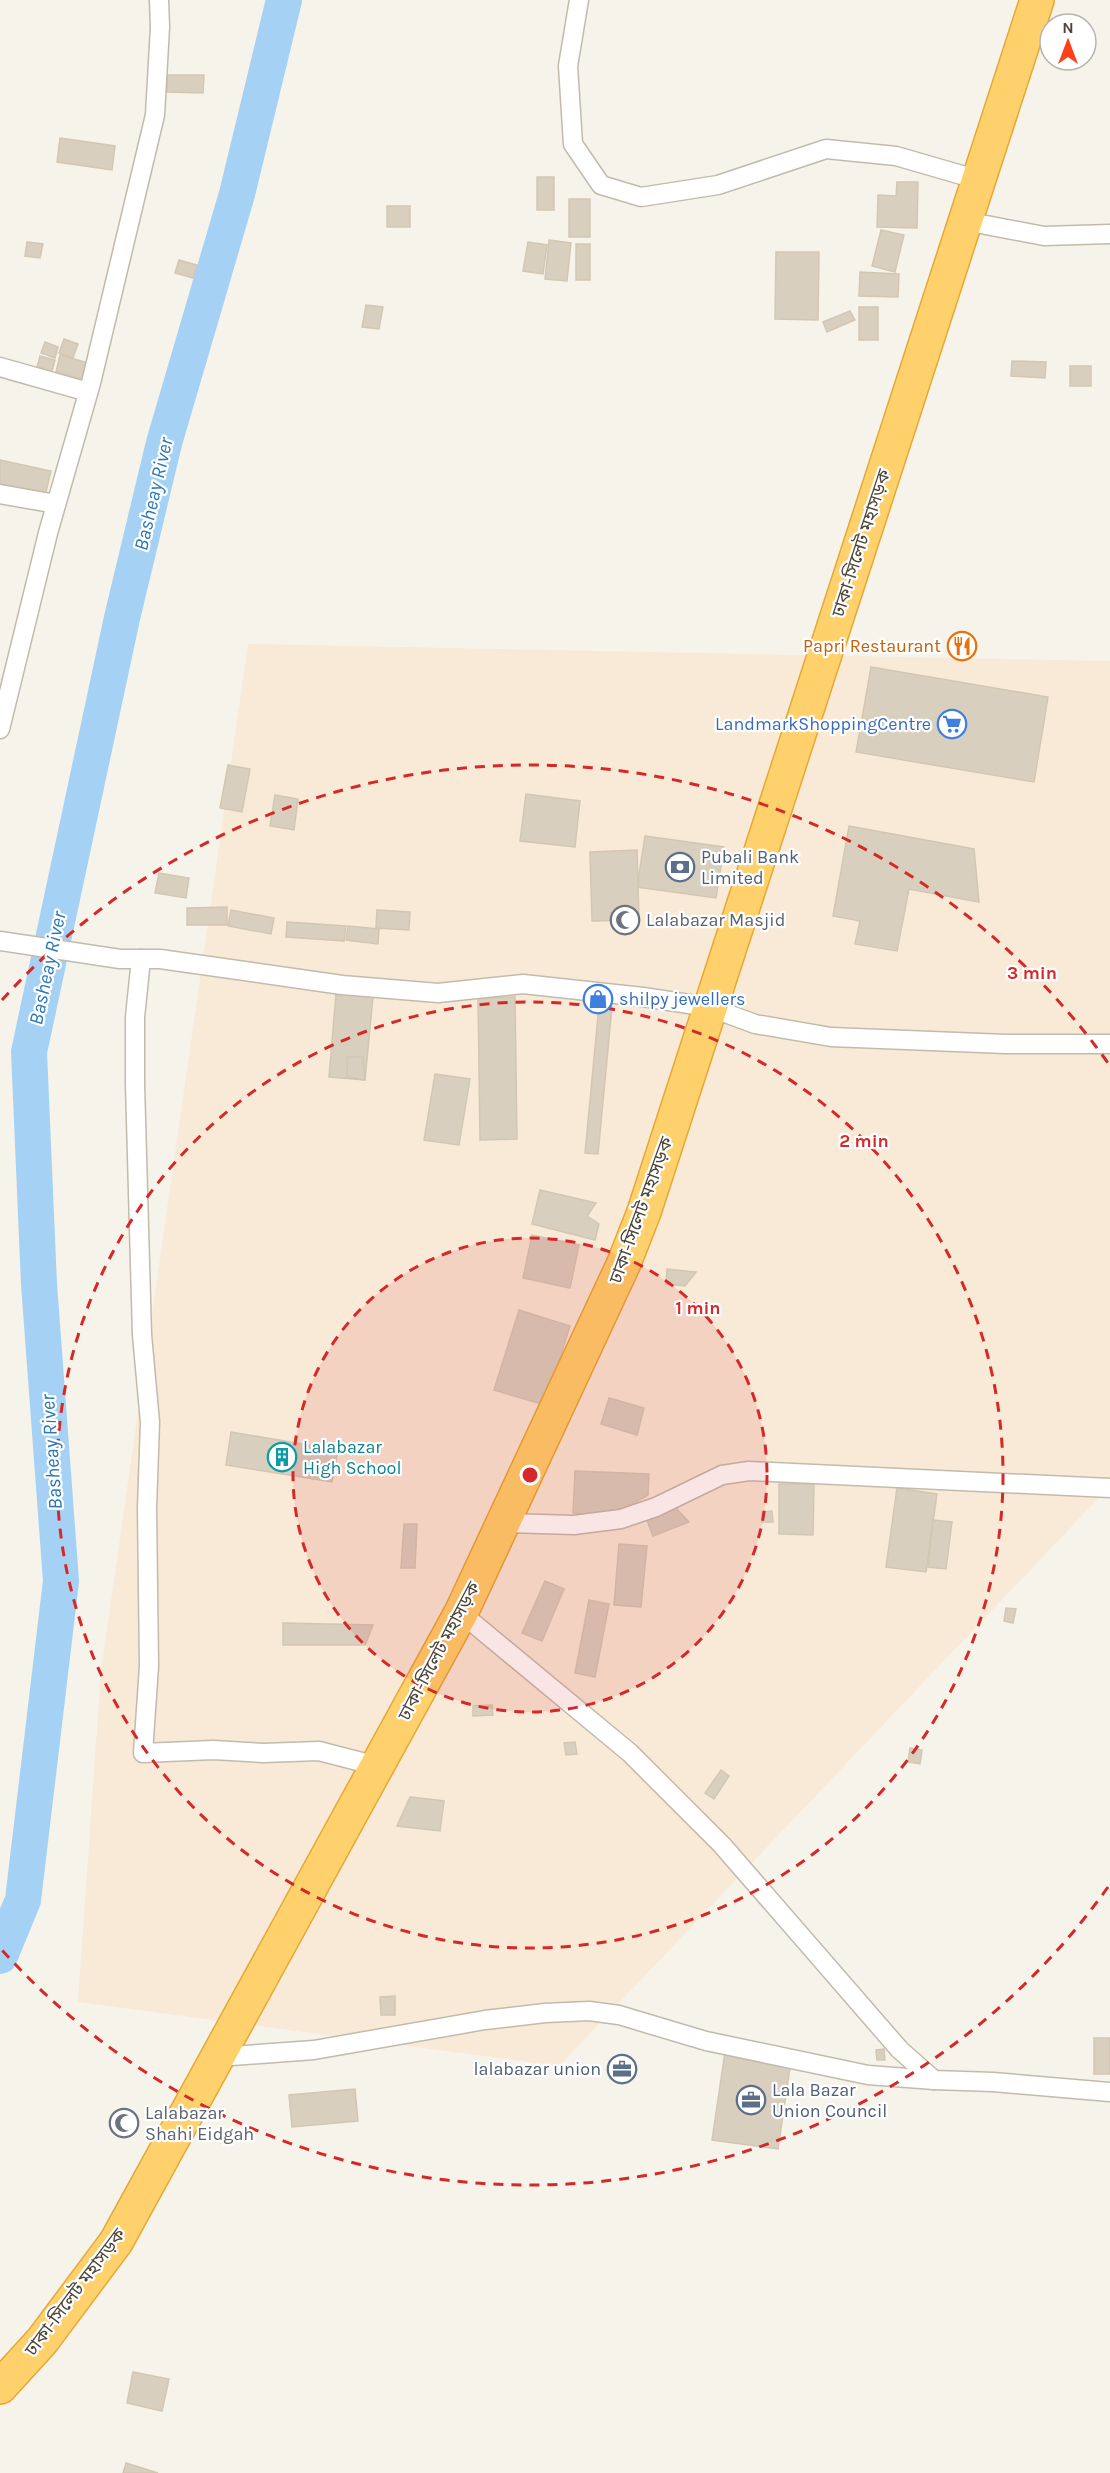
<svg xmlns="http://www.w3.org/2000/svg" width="1110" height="2473" viewBox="0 0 1110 2473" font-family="Karla,'Noto Sans Bengali',sans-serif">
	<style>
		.commercial { fill: #f8ead6 }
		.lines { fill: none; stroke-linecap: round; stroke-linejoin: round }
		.river { stroke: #a5d2f4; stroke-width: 36 }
		.building { fill: #d8cfbf; stroke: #d3c7b2; stroke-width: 1.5 }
		.street-casing { stroke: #c2bbac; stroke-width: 21 }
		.highway-casing { stroke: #e5a835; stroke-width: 36 }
		.street { stroke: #fff; stroke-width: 18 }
		.highway { stroke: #ffd16c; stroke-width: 33 }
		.ring { fill: none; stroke: #d62828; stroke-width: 3; stroke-dasharray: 10 8 }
		.labels { text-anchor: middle; stroke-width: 4.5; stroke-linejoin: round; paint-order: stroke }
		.street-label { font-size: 18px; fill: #4b4438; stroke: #fff }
		.food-label { font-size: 18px; fill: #c56008; stroke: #fff; text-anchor: end }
		.shop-label { font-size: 18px; fill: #366cbe; stroke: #fff; text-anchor: end }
		.service-label { font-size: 18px; fill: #4e5e75; stroke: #fff; text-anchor: start }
		.worship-label { font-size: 18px; fill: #5b616d; stroke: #fff; text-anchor: start }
		.culture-label { font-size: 18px; fill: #0d838f; stroke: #fff; text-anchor: start }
		.water-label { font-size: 20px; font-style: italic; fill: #2977b4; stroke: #fff }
		.centre { fill: #d62828; stroke: #fff; stroke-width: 3 }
		.ring-label { font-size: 18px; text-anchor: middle; font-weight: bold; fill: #d62828; stroke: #fff; stroke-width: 4.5; stroke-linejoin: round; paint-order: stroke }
	</style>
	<rect width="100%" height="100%" fill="#f6f3eb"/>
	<polygon class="commercial" points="248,644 1110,661 1110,1486 559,2066 78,2002 101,1671"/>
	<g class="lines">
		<polyline class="river" points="0,1956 23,1900 61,1581 39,1284 29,1052 122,618 164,443 237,194 284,0"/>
	</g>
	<g class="building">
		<polygon points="167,75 204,75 203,93 167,92"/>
		<polygon points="60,138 115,146 112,170 57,162"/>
		<rect x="537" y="177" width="17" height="33"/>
		<polygon points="897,182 918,182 917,228 877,227 878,195 896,196"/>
		<rect x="569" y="199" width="21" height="38"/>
		<rect x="387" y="206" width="23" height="21"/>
		<polygon points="881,230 904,235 895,272 872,266"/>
		<polygon points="549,240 571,243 567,281 545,279"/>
		<polygon points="27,242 43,244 40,258 25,256"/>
		<polygon points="528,242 547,245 543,274 523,271"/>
		<rect x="576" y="244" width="14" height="36"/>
		<polygon points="776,252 819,252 818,320 775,319"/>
		<polygon points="179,260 197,265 193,278 175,273"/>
		<polygon points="860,272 899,274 898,297 859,296"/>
		<polygon points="366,305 383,307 379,329 362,327"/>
		<rect x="859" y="307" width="19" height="33"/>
		<polygon points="850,311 855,320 827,332 823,322"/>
		<polygon points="64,339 78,344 73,358 59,353"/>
		<polygon points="45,342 58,347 55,358 41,353"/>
		<polygon points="60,355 88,363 84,380 56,372"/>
		<polygon points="40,356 55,360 52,371 37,367"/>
		<polygon points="1012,361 1046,362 1045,378 1011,376"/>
		<rect x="1070" y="366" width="21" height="20"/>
		<polygon points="0,460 51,471 45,496 0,487"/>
		<polygon points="871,667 1048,697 1034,782 856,752"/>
		<polygon points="228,765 250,769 242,812 220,808"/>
		<polygon points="526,794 580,801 575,847 520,841"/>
		<polygon points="275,795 298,799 294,830 270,826"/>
		<polygon points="849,826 974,849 979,902 909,889 897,951 855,944 860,921 833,916"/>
		<polygon points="645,836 724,847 716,898 637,887"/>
		<polygon points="637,850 639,920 592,921 590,852"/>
		<polygon points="159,873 189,878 186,898 155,893"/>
		<polygon points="227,907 227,925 187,925 187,908"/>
		<polygon points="231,910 274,918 271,934 228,926"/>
		<polygon points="377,910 410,912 409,930 376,928"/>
		<polygon points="287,922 346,926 344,941 286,937"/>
		<polygon points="348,926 379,929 378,944 346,940"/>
		<polygon points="336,994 373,997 365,1080 329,1077"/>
		<polygon points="515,997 517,1139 480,1140 478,998"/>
		<polygon points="599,1005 612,1007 598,1154 585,1153"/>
		<polygon points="347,1057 363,1057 365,1080 347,1077"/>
		<polygon points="435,1074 470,1079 459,1145 424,1140"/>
		<polygon points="540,1190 596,1203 587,1216 599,1224 595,1240 532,1224"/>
		<polygon points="532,1235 579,1245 570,1288 523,1278"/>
		<polygon points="667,1269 696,1272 685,1286 666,1284"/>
		<polygon points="519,1310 570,1326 545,1405 494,1390"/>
		<polygon points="609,1398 644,1408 637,1435 601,1424"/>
		<polygon points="231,1432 338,1450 332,1482 226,1465"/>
		<polygon points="575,1471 649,1474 648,1495 613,1515 573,1513"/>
		<polygon points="779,1484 814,1484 813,1535 779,1534"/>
		<polygon points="897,1488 937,1494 926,1572 886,1567"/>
		<polygon points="676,1508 689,1522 653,1536 647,1520"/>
		<polygon points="772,1511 773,1522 762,1522 762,1512"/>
		<polygon points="933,1520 952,1522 946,1569 928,1567"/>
		<polygon points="404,1524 417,1524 415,1568 401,1568"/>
		<polygon points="619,1544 647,1546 641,1607 614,1605"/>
		<polygon points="545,1581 564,1589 542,1641 522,1633"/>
		<polygon points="589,1600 609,1604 595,1677 575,1673"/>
		<polygon points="1006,1608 1016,1609 1013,1623 1004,1621"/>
		<polygon points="283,1623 373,1625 365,1645 283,1645"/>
		<polygon points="492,1705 493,1715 473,1716 473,1706"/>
		<polygon points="575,1742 577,1754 566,1755 564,1743"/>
		<polygon points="910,1748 922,1750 920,1764 908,1762"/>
		<polygon points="721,1770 729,1776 714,1799 705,1793"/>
		<polygon points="410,1797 444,1801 440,1831 397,1826"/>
		<polygon points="395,1996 395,2015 381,2015 380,1997"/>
		<rect x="1094" y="2038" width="16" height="36"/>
		<polygon points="884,2049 885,2060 877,2060 876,2050"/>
		<polygon points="725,2052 791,2061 778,2149 712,2140"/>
		<polygon points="355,2089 358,2121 292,2127 289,2095"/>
		<polygon points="133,2372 169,2379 162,2411 127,2403"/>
		<polygon points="126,2463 158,2473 123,2473"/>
	</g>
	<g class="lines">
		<g class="street-casing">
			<g id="street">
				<polyline points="579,0 568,66 573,144 601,185 641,197 718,185 826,149 896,156 979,180"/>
				<polyline points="965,221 1044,236 1110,234"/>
				<polyline points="0,367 88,392"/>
				<polyline points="0,494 56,504"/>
				<polyline points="0,729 48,533 91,383 155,115 160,27 159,0"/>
				<polyline points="0,941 120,959 160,959 342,985 438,993 523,984 643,997 709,1007 755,1024 831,1037 1006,1044 1110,1044"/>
				<polyline points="141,959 135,1017 135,1084 142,1335 150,1422 147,1508 149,1666 143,1753 213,1750 263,1753 319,1751 377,1766"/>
				<polyline points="504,1523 574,1525 621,1519 656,1507 722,1475 749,1471 1110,1488"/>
				<polyline points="461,1613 630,1753 722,1845 900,2050 934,2080 993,2082 1110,2092"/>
				<polyline points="218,2057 314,2050 485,2020 545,2013 589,2011 619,2015 706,2041 868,2075 934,2080"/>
			</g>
		</g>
		<g class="highway-casing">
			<polyline id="highway" points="0,2387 42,2341 116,2242 461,1613 624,1263 644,1212 1037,0"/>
		</g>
		<use href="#street" class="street"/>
		<use href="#highway" class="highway"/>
	</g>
	<circle cx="530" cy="1475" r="237" fill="#d62828" fill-opacity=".12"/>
	<g class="ring">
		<circle cx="530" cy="1475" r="237"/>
		<circle cx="530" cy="1475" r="473"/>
		<path d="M1108 1887A710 710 0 0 1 2 1950M2 1000A710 710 0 0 1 1108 1063"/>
	</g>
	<defs>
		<g id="restaurant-ring" transform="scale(1.5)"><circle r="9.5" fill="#fff" stroke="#e8710a" stroke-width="1.5"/><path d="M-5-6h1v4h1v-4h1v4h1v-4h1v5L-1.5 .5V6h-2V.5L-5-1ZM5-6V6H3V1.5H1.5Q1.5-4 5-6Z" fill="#e8710a"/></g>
		<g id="supermarket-ring" transform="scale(1.5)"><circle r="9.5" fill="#fff" stroke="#3f7fe0" stroke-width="1.5"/><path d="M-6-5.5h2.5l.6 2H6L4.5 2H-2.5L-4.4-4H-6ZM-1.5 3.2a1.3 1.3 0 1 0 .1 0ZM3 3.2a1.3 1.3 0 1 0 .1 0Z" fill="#3f7fe0"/></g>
		<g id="bank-ring" transform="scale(1.5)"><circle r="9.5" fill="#fff" stroke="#5c6f8a" stroke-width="1.5"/><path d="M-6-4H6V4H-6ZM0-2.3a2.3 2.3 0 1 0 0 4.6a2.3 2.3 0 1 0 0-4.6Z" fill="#5c6f8a"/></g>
		<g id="mosque-ring" transform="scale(1.5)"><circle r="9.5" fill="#fff" stroke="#6b7280" stroke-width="1.5"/><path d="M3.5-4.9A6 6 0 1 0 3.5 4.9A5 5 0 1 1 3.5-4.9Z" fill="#6b7280"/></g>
		<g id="shop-ring" transform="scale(1.5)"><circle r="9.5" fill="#fff" stroke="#3f7fe0" stroke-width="1.5"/><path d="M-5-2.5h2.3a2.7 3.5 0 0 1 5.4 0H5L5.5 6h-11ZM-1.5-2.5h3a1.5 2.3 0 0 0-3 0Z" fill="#3f7fe0"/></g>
		<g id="building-ring" transform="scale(1.5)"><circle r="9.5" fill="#fff" stroke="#0f9aa8" stroke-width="1.5"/><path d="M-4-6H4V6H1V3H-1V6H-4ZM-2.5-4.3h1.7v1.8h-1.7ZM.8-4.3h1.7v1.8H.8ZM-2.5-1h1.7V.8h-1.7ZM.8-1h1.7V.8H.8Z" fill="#0f9aa8"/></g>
		<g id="office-ring" transform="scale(1.5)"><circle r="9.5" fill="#fff" stroke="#5c6f8a" stroke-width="1.5"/><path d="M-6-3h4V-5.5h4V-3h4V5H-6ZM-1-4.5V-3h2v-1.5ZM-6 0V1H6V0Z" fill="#5c6f8a"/></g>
	</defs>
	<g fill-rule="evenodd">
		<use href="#restaurant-ring" x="962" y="646"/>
		<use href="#supermarket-ring" x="952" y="724"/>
		<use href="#bank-ring" x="680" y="867"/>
		<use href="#mosque-ring" x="625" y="920"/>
		<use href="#shop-ring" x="598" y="999"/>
		<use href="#building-ring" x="282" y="1457"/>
		<use href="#office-ring" x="622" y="2069"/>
		<use href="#office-ring" x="751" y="2100"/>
		<use href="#mosque-ring" x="124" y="2123"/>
	</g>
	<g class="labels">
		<g class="street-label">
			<text transform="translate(861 543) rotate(-72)" y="6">ঢাকা-সিলেট মহাসড়ক</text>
			<text transform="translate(641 1210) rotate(-70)" y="6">ঢাকা-সিলেট মহাসড়ক</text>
			<text transform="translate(439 1651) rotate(-62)" y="6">ঢাকা-সিলেট মহাসড়ক</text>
			<text transform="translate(75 2292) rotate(-53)" y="6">ঢাকা-সিলেট মহাসড়ক</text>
		</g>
		<g class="food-label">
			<text x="941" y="652">Papri Restaurant</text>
		</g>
		<g class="shop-label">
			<text x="931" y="730">LandmarkShoppingCentre</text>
			<text x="619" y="1005" text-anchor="start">shilpy jewellers</text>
		</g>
		<g class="service-label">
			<text x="701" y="863">Pubali Bank<tspan x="701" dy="21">Limited</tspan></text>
			<text x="601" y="2075" text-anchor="end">lalabazar union</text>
			<text x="772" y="2096">Lala Bazar<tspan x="772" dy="21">Union Council</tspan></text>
		</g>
		<g class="worship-label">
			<text x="646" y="926">Lalabazar Masjid</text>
			<text x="145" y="2119">Lalabazar<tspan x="145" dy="21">Shahi Eidgah</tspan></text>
		</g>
		<g class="culture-label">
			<text x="303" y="1453">Lalabazar<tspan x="303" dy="21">High School</tspan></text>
		</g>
		<g class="water-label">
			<text transform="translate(153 494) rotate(-77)" y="7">Basheay River</text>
			<text transform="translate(47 968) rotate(-78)" y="7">Basheay River</text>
			<text transform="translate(51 1452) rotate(-94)" y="7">Basheay River</text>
		</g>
	</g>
	<circle cx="530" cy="1475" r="9" class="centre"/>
	<g class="ring-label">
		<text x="1032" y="979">3 min</text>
		<text x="864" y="1147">2 min</text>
		<text x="698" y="1314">1 min</text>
	</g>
	<g transform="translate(1068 42)"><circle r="28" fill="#ffffff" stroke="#b7b4af" stroke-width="1.5"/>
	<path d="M0-4.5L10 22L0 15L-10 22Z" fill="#ff4018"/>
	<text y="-9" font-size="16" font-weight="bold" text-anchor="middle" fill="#4b4438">N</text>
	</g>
</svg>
